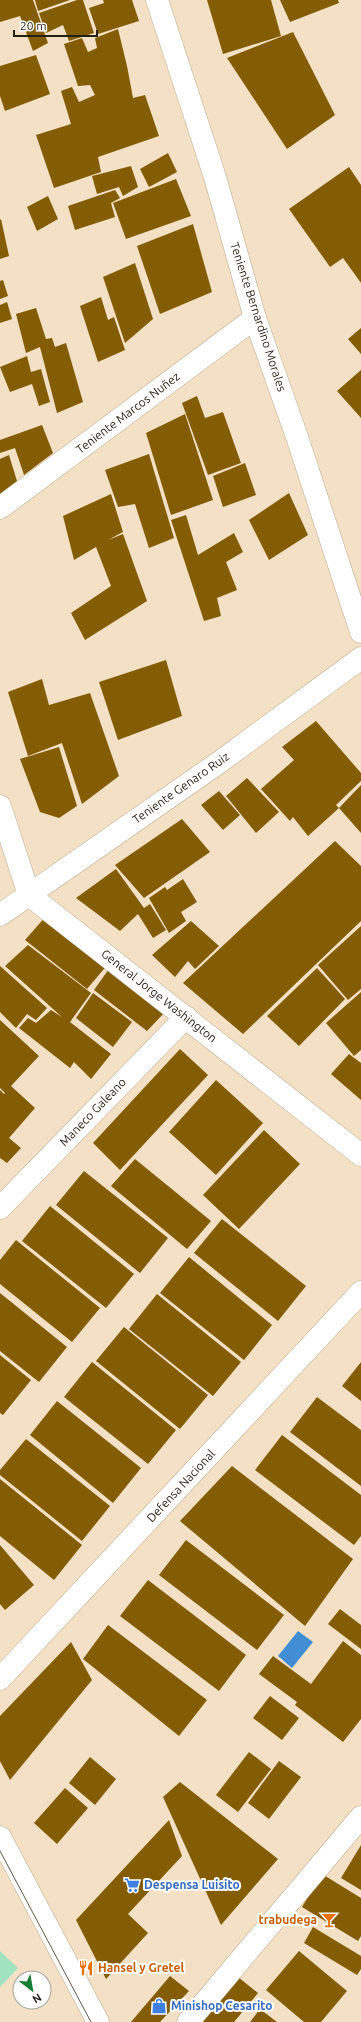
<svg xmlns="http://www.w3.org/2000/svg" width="361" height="2022" viewBox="0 0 361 2022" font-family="Ubuntu,sans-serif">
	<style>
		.green { fill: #a1e2c1 }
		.water { fill: #418ed4 }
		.building { fill: #835c03 }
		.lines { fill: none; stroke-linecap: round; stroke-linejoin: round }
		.minor-casing { stroke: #b9a78c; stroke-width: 23 }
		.minor { stroke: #fff; stroke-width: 22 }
		.tram { stroke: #615747; stroke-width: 1 }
		.labels { text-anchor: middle; stroke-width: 4; stroke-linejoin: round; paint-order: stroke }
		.street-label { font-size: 12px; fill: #261f14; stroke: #fff }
		.shop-label { font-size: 12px; font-weight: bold; fill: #366cbe; stroke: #fff; text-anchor: start }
		.food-label { font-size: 12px; font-weight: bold; fill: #c56008; stroke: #fff; text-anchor: end }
	</style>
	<rect width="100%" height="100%" fill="#f4e1c5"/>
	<polygon class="green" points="0,1951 18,1968 0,1987"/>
	<polygon class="water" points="298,1631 313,1642 292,1668 278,1656"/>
	<g class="building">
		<polygon points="0,0 33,0 48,43 33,51 20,16 0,22"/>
		<polygon points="35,0 70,0 38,11"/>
		<polygon points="77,0 83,0 94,33 69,41 63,25 46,33 39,13"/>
		<polygon points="103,0 132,0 139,21 98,34 89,8 104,3"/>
		<polygon points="207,0 271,0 281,36 223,54"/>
		<polygon points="280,0 338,0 339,3 290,22"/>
		<polygon points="118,29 127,66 133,98 145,95 159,136 98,157 101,172 54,188 36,135 71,124 61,91 72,87 79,102 95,95 90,85 78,86 64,44 82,38 88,52 97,48 95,38"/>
		<polygon points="293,32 335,115 287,149 227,58"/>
		<polygon points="36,55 50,94 5,111 0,96 0,66"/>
		<polygon points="168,153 177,172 149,187 140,169"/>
		<polygon points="131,166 138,187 123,196 119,187 97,194 92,176"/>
		<polygon points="349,167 361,185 361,283 343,258 330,267 289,209"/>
		<polygon points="176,179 191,216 126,239 113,203"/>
		<polygon points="115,190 120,198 111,203 115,217 75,230 68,206"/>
		<polygon points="48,196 58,219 37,231 27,207"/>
		<polygon points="1,219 9,256 0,259 0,220"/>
		<polygon points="193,224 212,292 160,314 137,246"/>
		<polygon points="135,263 153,319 125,343 103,277"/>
		<polygon points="3,280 8,296 0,299 0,281"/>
		<polygon points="101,297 108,320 114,317 125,350 98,362 80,306"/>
		<polygon points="7,302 12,319 0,323 0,305"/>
		<polygon points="36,308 46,339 52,338 55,347 66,343 83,402 57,413 40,347 26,353 16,314"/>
		<polygon points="361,328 361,354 348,339"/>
		<polygon points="27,356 31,372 41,369 50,402 39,406 32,384 10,392 0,367"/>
		<polygon points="361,370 361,418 337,391"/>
		<polygon points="197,396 205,418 223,412 241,463 208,475 182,403"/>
		<polygon points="185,414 213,500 171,515 146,433"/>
		<polygon points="42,425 53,453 24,475 15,448 0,453 0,440"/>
		<polygon points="149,454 174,538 149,548 135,504 118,507 105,470"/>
		<polygon points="9,455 17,481 0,494 0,459"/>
		<polygon points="245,463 256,495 223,507 213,476"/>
		<polygon points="289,493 308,535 269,560 249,520"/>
		<polygon points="111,494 123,532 108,540 123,534 147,601 85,640 71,613 111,586 96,547 74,560 63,516"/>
		<polygon points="186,515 198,555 234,533 243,552 226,562 237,590 217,598 221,616 204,621 171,520"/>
		<polygon points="166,660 182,716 118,740 99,682"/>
		<polygon points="42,679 49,705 90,693 119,776 82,804 62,743 28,756 8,692"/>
		<polygon points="316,721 361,773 361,781 336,805 339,808 361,785 361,833 339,808 308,836 293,817 290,821 261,789 294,760 282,747"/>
		<polygon points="59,747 77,806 59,818 40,812 20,759"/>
		<polygon points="247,778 279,812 256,833 226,796"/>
		<polygon points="219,791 240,815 223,830 201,805"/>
		<polygon points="182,819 210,852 144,898 115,865"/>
		<polygon points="335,841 361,866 361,921 243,1034 183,983"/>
		<polygon points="116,869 144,908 150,904 166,930 153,938 138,914 120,931 76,898"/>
		<polygon points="183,879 197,902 181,912 186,921 169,933 149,898 165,887 167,890"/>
		<polygon points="47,915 109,963 87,989 25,940"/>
		<polygon points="191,921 219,946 195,969 188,961 175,977 152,955"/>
		<polygon points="361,926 361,989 348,1000 318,965"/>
		<polygon points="28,945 91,993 70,1022 111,1054 91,1079 74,1062 70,1068 19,1028 28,1018 36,1023 51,1010 62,1017 5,966"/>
		<polygon points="0,966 47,1008 36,1020 27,1014 16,1028 0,1012"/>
		<polygon points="111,966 168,1009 147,1031 94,990"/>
		<polygon points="317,968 345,999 299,1046 267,1016"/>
		<polygon points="361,992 361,1050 354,1056 326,1023"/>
		<polygon points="93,993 132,1022 113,1047 76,1018"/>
		<polygon points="0,1020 39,1056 11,1086 35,1108 9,1138 21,1148 7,1163 0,1158 0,1090 4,1094 5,1093 0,1088"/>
		<polygon points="180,1049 208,1075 120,1170 93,1143"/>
		<polygon points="349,1054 361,1063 361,1100 331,1074"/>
		<polygon points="216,1080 263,1123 216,1175 169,1132"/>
		<polygon points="264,1130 300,1164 239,1229 203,1195"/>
		<polygon points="135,1159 211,1221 187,1249 111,1186"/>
		<polygon points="84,1171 168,1238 140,1273 56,1205"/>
		<polygon points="50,1206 134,1274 106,1308 22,1241"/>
		<polygon points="222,1219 306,1286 278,1321 194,1253"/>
		<polygon points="16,1240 100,1308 72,1342 0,1284 0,1260"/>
		<polygon points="189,1257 272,1325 244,1360 160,1293"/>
		<polygon points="0,1293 67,1347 39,1382 0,1351"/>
		<polygon points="157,1294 241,1362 213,1396 129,1329"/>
		<polygon points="124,1327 208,1395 180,1429 96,1361"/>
		<polygon points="0,1355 31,1380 3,1415 0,1413"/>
		<polygon points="92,1362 176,1430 148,1464 64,1397"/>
		<polygon points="361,1362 361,1401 342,1386"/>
		<polygon points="317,1397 361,1430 361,1486 290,1432"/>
		<polygon points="57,1401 141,1468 113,1503 30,1435"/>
		<polygon points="282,1435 361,1495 361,1536 354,1545 255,1470"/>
		<polygon points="26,1439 110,1506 82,1541 0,1475 0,1470"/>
		<polygon points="232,1466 353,1559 305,1626 180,1521"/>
		<polygon points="0,1479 82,1545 54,1580 0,1536"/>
		<polygon points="186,1540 284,1615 257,1650 159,1575"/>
		<polygon points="0,1545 34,1585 5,1610 0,1604"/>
		<polygon points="148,1580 246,1655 219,1691 120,1616"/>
		<polygon points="340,1609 361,1625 361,1649 328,1624"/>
		<polygon points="108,1625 207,1700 179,1736 83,1659"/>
		<polygon points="343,1641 361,1655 361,1719 343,1742 295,1705 297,1702 259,1674 273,1656 311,1684"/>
		<polygon points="71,1642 92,1680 10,1780 0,1761 0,1716"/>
		<polygon points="270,1696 299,1718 282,1740 253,1718"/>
		<polygon points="249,1752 271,1769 238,1812 216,1795"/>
		<polygon points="90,1757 116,1779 95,1805 69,1783"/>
		<polygon points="279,1761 301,1777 269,1819 248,1803"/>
		<polygon points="180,1782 278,1859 221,1925 163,1797"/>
		<polygon points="65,1788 88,1808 57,1844 34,1823"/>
		<polygon points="169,1820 182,1856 128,1914 148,1933 106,1979 76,1920"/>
		<polygon points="361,1845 361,1890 341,1878"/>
		<polygon points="322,1874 361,1898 361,1936 358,1941 302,1907"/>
		<polygon points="313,1927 361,1956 361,1969 357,1975 304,1943"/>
		<polygon points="299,1951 347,1991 321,2022 304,2022 266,1990"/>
		<polygon points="170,1976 189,1991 160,2022 131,2022"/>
		<polygon points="238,1977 258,1993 234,2022 201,2022"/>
		<polygon points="260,2009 277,2022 250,2022"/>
	</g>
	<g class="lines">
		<g class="minor-casing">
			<g id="minor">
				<polyline points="157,0 215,177 255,318 297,437 361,632"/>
				<polyline points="0,508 255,318"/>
				<polyline points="0,806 29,895 361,1155"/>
				<polyline points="0,915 221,761 361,658"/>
				<polyline points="0,1208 186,1017"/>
				<polyline points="0,1679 361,1292"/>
				<polyline points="0,1837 98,2022"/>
				<polyline points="188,2022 361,1817"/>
			</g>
		</g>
		<use href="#minor" class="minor"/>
		<polyline class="tram" points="0,1851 91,2022"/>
	</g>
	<defs>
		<g id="supermarket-bare" transform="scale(1.2)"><path d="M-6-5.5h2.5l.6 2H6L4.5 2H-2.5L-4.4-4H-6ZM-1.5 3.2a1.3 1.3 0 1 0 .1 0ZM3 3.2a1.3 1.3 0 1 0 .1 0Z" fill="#3f7fe0" stroke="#fff" stroke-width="2.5" paint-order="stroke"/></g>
		<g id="bar-bare" transform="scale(1.2)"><path d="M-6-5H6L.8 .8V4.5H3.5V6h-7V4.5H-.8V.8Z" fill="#e8710a" stroke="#fff" stroke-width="2.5" paint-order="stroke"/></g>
		<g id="restaurant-bare" transform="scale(1.2)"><path d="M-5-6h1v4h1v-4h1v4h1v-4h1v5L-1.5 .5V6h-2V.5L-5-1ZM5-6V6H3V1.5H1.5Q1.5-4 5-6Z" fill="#e8710a" stroke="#fff" stroke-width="2.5" paint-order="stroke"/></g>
		<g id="shop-bare" transform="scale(1.2)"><path d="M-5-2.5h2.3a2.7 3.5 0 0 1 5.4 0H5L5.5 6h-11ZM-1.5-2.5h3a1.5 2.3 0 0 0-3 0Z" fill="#3f7fe0" stroke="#fff" stroke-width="2.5" paint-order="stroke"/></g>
	</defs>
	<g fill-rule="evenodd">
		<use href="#supermarket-bare" x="132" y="1885"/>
		<use href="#bar-bare" x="329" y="1920"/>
		<use href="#restaurant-bare" x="86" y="1968"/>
		<use href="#shop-bare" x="159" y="2006"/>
	</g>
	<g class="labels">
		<g class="street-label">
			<text transform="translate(258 317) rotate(72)" y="4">Teniente Bernardino Morales</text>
			<text transform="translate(128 413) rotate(-37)" y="4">Teniente Marcos Nuñez</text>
			<text transform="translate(181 788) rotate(-35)" y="4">Teniente Genaro Ruiz</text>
			<text transform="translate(159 996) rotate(38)" y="4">General Jorge Washington</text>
			<text transform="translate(93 1112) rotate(-46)" y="4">Maneco Galeano</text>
			<text transform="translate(181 1486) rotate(-47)" y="4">Defensa Nacional</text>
		</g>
		<g class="shop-label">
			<text x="144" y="1889">Despensa Luisito</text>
			<text x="171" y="2010">Minishop Cesarito</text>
		</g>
		<g class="food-label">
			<text x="317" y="1924">trabudega</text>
			<text x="98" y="1972" text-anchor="start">Hansel y Gretel</text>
		</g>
	</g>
	<g transform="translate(32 1990) rotate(149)"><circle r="19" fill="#ffffff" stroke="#a8a5a1"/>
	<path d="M0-3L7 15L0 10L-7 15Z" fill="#177f33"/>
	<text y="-6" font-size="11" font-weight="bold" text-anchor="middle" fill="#261f14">N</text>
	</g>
	<path d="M14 30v6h83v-6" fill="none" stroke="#261f14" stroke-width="2"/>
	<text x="20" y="30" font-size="12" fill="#261f14" stroke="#ffffff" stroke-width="3" paint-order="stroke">20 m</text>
</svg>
